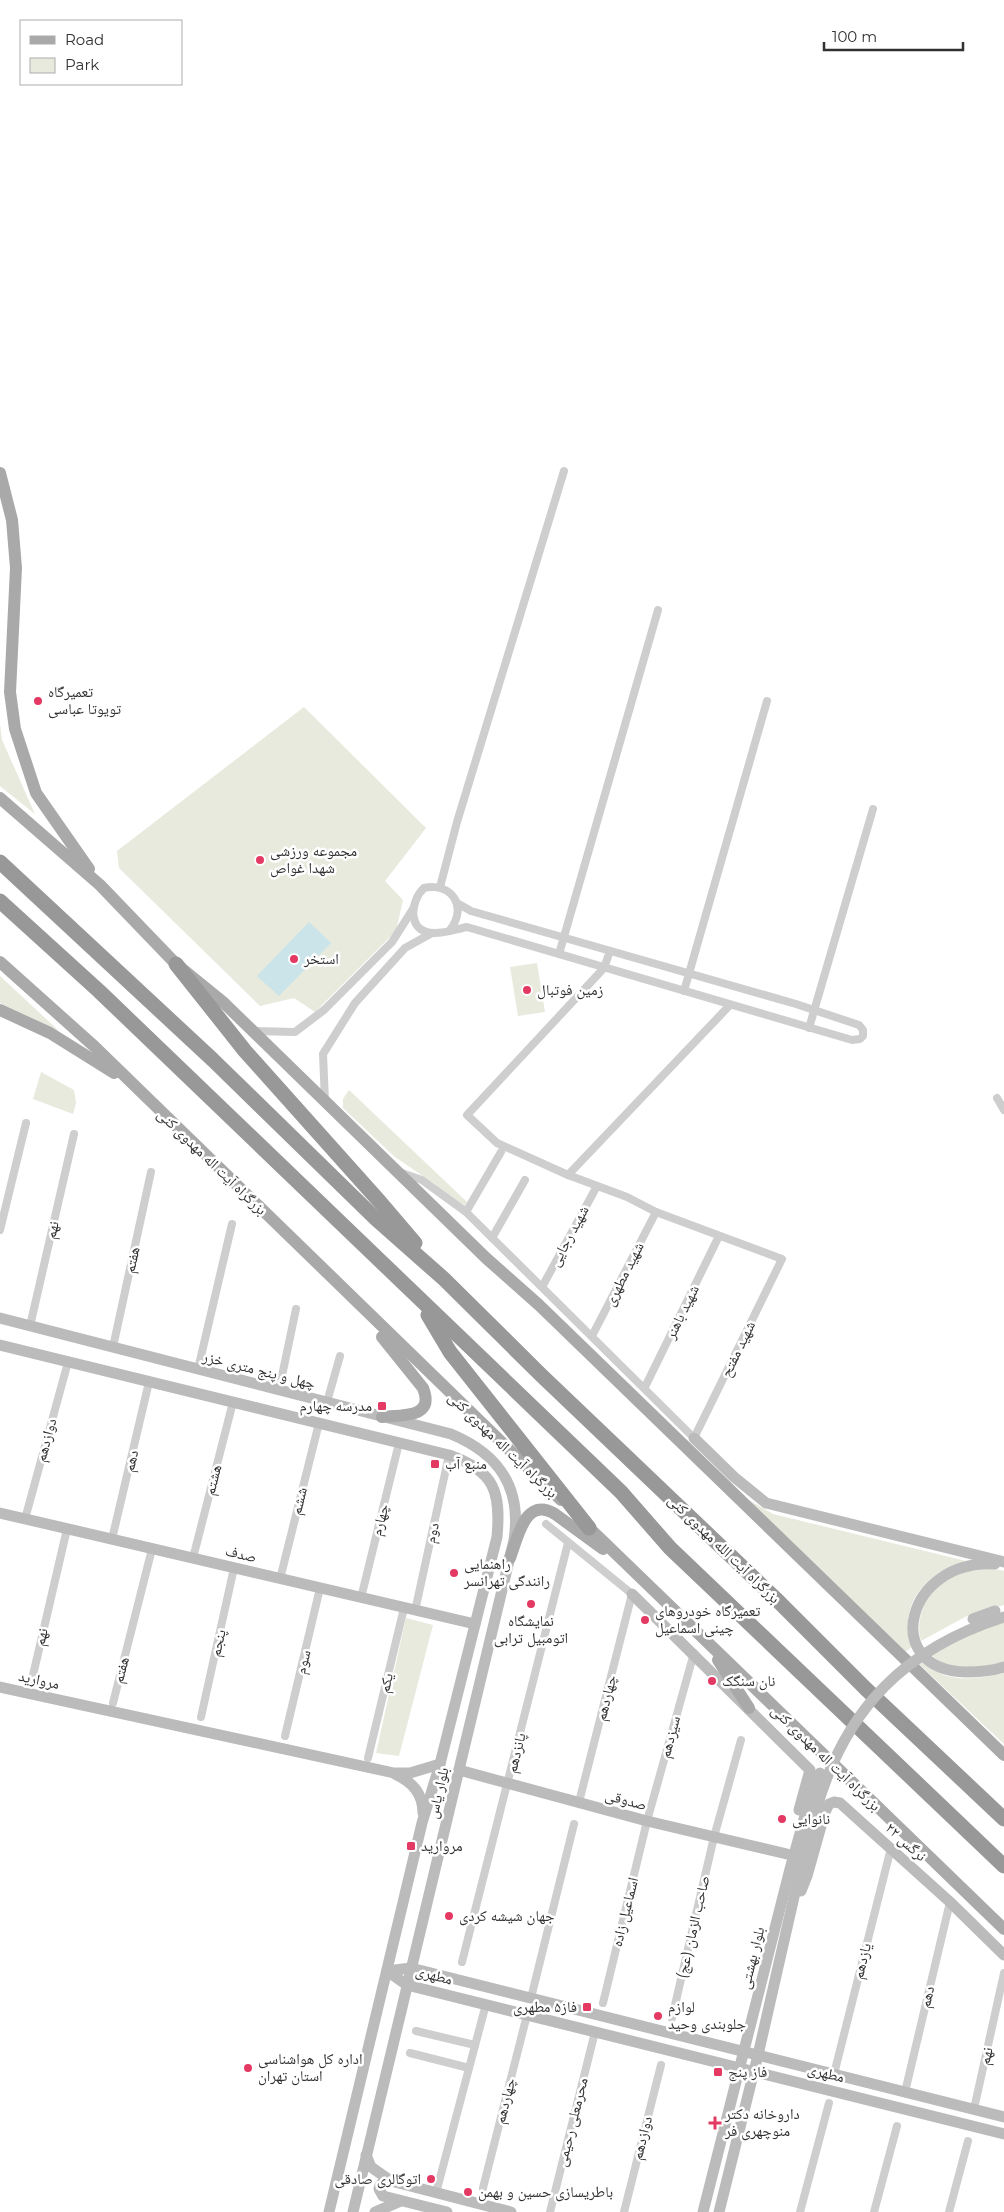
<svg xmlns="http://www.w3.org/2000/svg" width="1004" height="2212" viewBox="0 0 1004 2212" font-family="Montserrat,'Noto Naskh Arabic',sans-serif">
	<style>
		.green { fill: #e7eadd }
		.water { fill: #cae4ea }
		.lines { fill: none; stroke-linecap: round; stroke-linejoin: round }
		.street { stroke: #cecece; stroke-width: 8 }
		.secondary { stroke: #bbb; stroke-width: 11 }
		.primary { stroke: #a9a9a9; stroke-width: 12 }
		.highway { stroke: #989898; stroke-width: 15 }
		.secondary-bridge { stroke: #bbb; stroke-width: 11 }
		.poi-dot { fill: #e33963; stroke: #fff; stroke-width: 2 }
		.labels { text-anchor: middle; stroke-width: 5; stroke-linejoin: round; paint-order: stroke }
		.poi-label { font-size: 15px; fill: #313131; stroke: #fff; text-anchor: start }
		.street-label { font-size: 15px; fill: #313131; stroke: #fff }
	</style>
	<rect width="100%" height="100%" fill="#fff"/>
	<g class="green">
		<polygon points="304,707 426,828 385,881 403,900 396,931 315,1012 294,998 260,1006 119,868 117,851"/>
		<polygon points="0,724 2,740 35,814 0,786"/>
		<polygon points="537,963 545,1012 518,1016 510,967"/>
		<polygon points="0,976 59,1031 0,1003"/>
		<polygon points="41,1072 74,1090 76,1103 73,1114 33,1099"/>
		<polygon points="349,1090 467,1202 463,1208 435,1184 395,1157 343,1108 343,1099"/>
		<path d="M749 1500 773 1514 966 1561C927 1572 897 1603 912 1647L905 1652Z"/>
		<path d="M991 1568 1004 1571V1605L965 1617 921 1641C914 1614 930 1584 956 1574 966 1570 980 1570 991 1568Z"/>
		<polygon points="406,1618 433,1625 399,1756 376,1753"/>
		<path d="M1004 1620V1662C982 1667 949 1674 932 1655L944 1646Z"/>
		<path d="M923 1661C944 1684 976 1680 1004 1673V1744L919 1664Z"/>
	</g>
	<polygon class="water" points="309,922 331,943 279,996 257,976"/>
	<g class="lines">
		<g class="street">
			<polyline points="440,887 457,822 564,471"/>
			<path d="M450 930C468 907 452 882 424 888 410 901 407 931 432 933 443 934 457 929 467 927L852 1040 860 1039 863 1036V1030L859 1025 796 1004 471 911 457 903"/>
			<polyline points="559,954 658,610"/>
			<polyline points="684,991 767,701"/>
			<polyline points="809,1028 873,809"/>
			<polyline points="254,1031 295,1032 324,1010 392,942 413,909"/>
			<polyline points="997,1098 1004,1110"/>
			<polyline points="325,1101 323,1054 355,1003 405,948 432,933"/>
			<polyline points="399,1172 422,1180 466,1212 694,1438 782,1259 656,1212 627,1197 568,1175 497,1143 467,1115 604,968 610,951"/>
			<polyline points="568,1175 730,1005"/>
			<polyline points="466,1212 501,1152"/>
			<polyline points="0,1230 26,1123"/>
			<polyline points="492,1238 525,1180"/>
			<polyline points="542,1287 597,1186"/>
			<polyline points="30,1326 74,1134"/>
			<polyline points="592,1336 656,1212"/>
			<polyline points="113,1347 151,1172"/>
			<polyline points="198,1369 232,1224"/>
			<polyline points="645,1387 719,1236"/>
			<polyline points="279,1390 296,1309"/>
			<polyline points="327,1402 340,1356"/>
			<polyline points="25,1519 68,1362"/>
			<polyline points="546,1524 632,1594 579,1802"/>
			<polyline points="112,1539 149,1382"/>
			<polyline points="193,1558 233,1402"/>
			<polyline points="280,1579 319,1423"/>
			<polyline points="361,1598 399,1443"/>
			<polyline points="415,1611 449,1455"/>
			<polyline points="30,1688 67,1529"/>
			<polyline points="113,1703 152,1549"/>
			<polyline points="201,1717 234,1568"/>
			<polyline points="285,1736 320,1588"/>
			<polyline points="368,1758 404,1608"/>
			<polyline points="462,1962 568,1543"/>
			<polyline points="531,1998 574,1824"/>
			<polyline points="603,2003 647,1821 694,1653"/>
			<polyline points="672,2018 714,1837 741,1740"/>
			<polyline points="416,2031 475,2045"/>
			<polyline points="410,2053 469,2068"/>
			<polyline points="834,2074 891,1848"/>
			<polyline points="905,2092 950,1902"/>
			<polyline points="974,2109 1004,1973"/>
			<polyline points="483,2188 527,2015"/>
			<polyline points="436,2193 486,2004"/>
			<polyline points="550,2212 595,2032"/>
			<polyline points="624,2212 661,2065"/>
			<polyline points="800,2212 829,2103"/>
			<polyline points="874,2212 897,2126"/>
			<polyline points="949,2212 968,2141"/>
		</g>
		<g class="secondary">
			<path d="M0 1318 451 1434C499 1454 522 1487 514 1540L353 2212"/>
			<path d="M0 1345 449 1455C495 1471 501 1492 497 1537L440 1764 422 1823 329 2212"/>
			<polyline points="694,1438 734,1477 766,1503 1004,1562"/>
			<polyline points="0,1513 475,1624"/>
			<path d="M995 1564C905 1559 880 1670 966 1672 979 1672 992 1671 1004 1667"/>
			<polyline points="632,1594 810,1770 799,1810"/>
			<polyline points="0,1687 394,1773 410,1773 440,1764"/>
			<polyline points="459,1770 647,1821 787,1854"/>
			<path d="M395 1774C412 1782 423 1793 423 1813"/>
			<polyline points="801,1891 807,1876 825,1812 829,1804 834,1802 840,1803 950,1902 1004,1955"/>
			<polyline points="387,1971 407,1985 1004,2134"/>
			<polyline points="387,1971 411,1968 1004,2117"/>
			<polyline points="366,2155 371,2167 391,2181 511,2212"/>
			<path d="M391 2181C384 2180 380 2183 379 2189L383 2196 447 2212"/>
			<polyline points="375,2212 401,2201"/>
			<polyline points="703,2212 790,1869 810,1798"/>
			<polyline points="719,2212 758,2055 799,1875 817,1807"/>
		</g>
		<g class="primary">
			<polyline points="0,473 12,520 16,568 10,692 15,729 36,793 89,869"/>
			<polyline points="0,798 100,885 176,964 224,1003 486,1258 539,1305 1004,1755"/>
			<polyline points="0,962 95,1047 561,1500"/>
			<polyline points="0,1010 50,1033 114,1073"/>
			<path d="M382 1337 423 1388C435 1418 403 1415 382 1417"/>
			<polyline points="582,1521 1004,1929"/>
			<path d="M510 1558C518 1537 525 1496 555 1514L603 1549"/>
			<polyline points="718,1660 749,1708"/>
		</g>
		<g class="highway">
			<polyline points="0,862 213,1060 376,1219 444,1279 541,1375 779,1602 866,1689 1004,1819"/>
			<polyline points="0,901 99,991 621,1492 670,1548 1004,1866"/>
			<polyline points="176,964 245,1051 380,1202 415,1243"/>
			<polyline points="428,1315 450,1352 589,1528"/>
		</g>
		<g class="secondary-bridge">
			<polyline points="973,1619 995,1611"/>
			<polyline points="810,1798 820,1773"/>
			<path d="M817 1807C846 1708 906 1648 1004 1617"/>
		</g>
	</g>
	<g class="poi-dot">
		<circle cx="38" cy="701" r="5"/>
		<circle cx="260" cy="860" r="5"/>
		<circle cx="294" cy="959" r="5"/>
		<circle cx="527" cy="990" r="5"/>
		<rect x="377" y="1401" width="10" height="10" rx="2.5"/>
		<rect x="430" y="1459" width="10" height="10" rx="2.5"/>
		<circle cx="454" cy="1573" r="5"/>
		<circle cx="531" cy="1604" r="5"/>
		<circle cx="645" cy="1620" r="5"/>
		<circle cx="712" cy="1681" r="5"/>
		<circle cx="782" cy="1819" r="5"/>
		<rect x="406" y="1841" width="10" height="10" rx="2.5"/>
		<circle cx="449" cy="1916" r="5"/>
		<rect x="582" y="2002" width="10" height="10" rx="2.5"/>
		<circle cx="658" cy="2016" r="5"/>
		<circle cx="248" cy="2068" r="5"/>
		<rect x="713" y="2067" width="10" height="10" rx="2.5"/>
		<path d="M712.5 2115.5h5v5h5v5h-5v5h-5v-5h-5v-5h5z"/>
		<circle cx="431" cy="2179" r="5"/>
		<circle cx="468" cy="2192" r="5"/>
	</g>
	<g class="labels">
		<g class="poi-label">
			<text x="48" y="697">تعمیرگاه<tspan x="48" dy="17">تویوتا عباسی</tspan></text>
			<text x="270" y="856">مجموعه ورزشی<tspan x="270" dy="17">شهدا غواص</tspan></text>
			<text x="304" y="964">استخر</text>
			<text x="537" y="995">زمین فوتبال</text>
			<text x="372" y="1411" text-anchor="end">مدرسه چهارم</text>
			<text x="445" y="1469">منبع آب</text>
			<text x="464" y="1569">راهنمایی<tspan x="464" dy="17">رانندگی تهرانسر</tspan></text>
			<text x="655" y="1616">تعمیرگاه خودروهای<tspan x="655" dy="17">چینی اسماعیل</tspan></text>
			<text x="531" y="1626" text-anchor="middle">نمایشگاه<tspan x="531" dy="17">اتومبیل ترابی</tspan></text>
			<text x="722" y="1686">نان سنگک</text>
			<text x="792" y="1824">نانوایی</text>
			<text x="421" y="1851">مروارید</text>
			<text x="459" y="1921">جهان شیشه کردی</text>
			<text x="577" y="2012" text-anchor="end">فاز۵ مطهری</text>
			<text x="668" y="2012">لوازم<tspan x="668" dy="17">جلوبندی وحید</tspan></text>
			<text x="258" y="2064">اداره کل هواشناسی<tspan x="258" dy="17">استان تهران</tspan></text>
			<text x="728" y="2077">فاز پنج</text>
			<text x="725" y="2119">داروخانه دکتر<tspan x="725" dy="17">منوچهری فر</tspan></text>
			<text x="421" y="2184" text-anchor="end">اتوگالری صادقی</text>
			<text x="478" y="2197">باطریسازی حسین و بهمن</text>
		</g>
		<g class="street-label">
			<text transform="translate(212 1162) rotate(44)" y="5">بزرگراه آیت اله مهدوی کنی</text>
			<text transform="translate(52 1230) rotate(-77)" y="5">نهم</text>
			<text transform="translate(569 1236) rotate(-62)" y="5">شهید رجایی</text>
			<text transform="translate(132 1260) rotate(-78)" y="5">هفتم</text>
			<text transform="translate(624 1274) rotate(-63)" y="5">شهید مطهری</text>
			<text transform="translate(682 1312) rotate(-64)" y="5">شهید باهنر</text>
			<text transform="translate(738 1349) rotate(-64)" y="5">شهید مفتح</text>
			<text transform="translate(259 1370) rotate(14)" y="5">چهل و پنج متری خزر</text>
			<text transform="translate(46 1440) rotate(-75)" y="5">دوازدهم</text>
			<text transform="translate(503 1445) rotate(44)" y="5">بزرگراه آیت اله مهدوی کنی</text>
			<text transform="translate(131 1461) rotate(-77)" y="5">دهم</text>
			<text transform="translate(213 1480) rotate(-76)" y="5">هشتم</text>
			<text transform="translate(299 1501) rotate(-76)" y="5">ششم</text>
			<text transform="translate(380 1520) rotate(-76)" y="5">چهارم</text>
			<text transform="translate(432 1533) rotate(-78)" y="5">دوم</text>
			<text transform="translate(724 1549) rotate(44)" y="5">بزرگراه آیت الله مهدوی کنی</text>
			<text transform="translate(241 1554) rotate(13)" y="5">صدف</text>
			<text transform="translate(41 1637) rotate(-77)" y="5">نهم</text>
			<text transform="translate(218 1643) rotate(-77)" y="5">پنجم</text>
			<text transform="translate(303 1662) rotate(-77)" y="5">سوم</text>
			<text transform="translate(121 1670) rotate(-76)" y="5">هفتم</text>
			<text transform="translate(39 1680) rotate(12)" y="5">مروارید</text>
			<text transform="translate(386 1683) rotate(-77)" y="5">یکم</text>
			<text transform="translate(606 1698) rotate(-76)" y="5">چهاردهم</text>
			<text transform="translate(670 1737) rotate(-75)" y="5">سیزدهم</text>
			<text transform="translate(516 1753) rotate(-76)" y="5">پانزدهم</text>
			<text transform="translate(826 1758) rotate(44)" y="5">بزرگراه آیت اله مهدوی کنی</text>
			<text transform="translate(438 1793) rotate(-77)" y="5">بلوار یاس</text>
			<text transform="translate(626 1800) rotate(15)" y="5">صدوقی</text>
			<text transform="translate(906 1842) rotate(42)" y="5">نرگس ۲۲</text>
			<text transform="translate(625 1912) rotate(-76)" y="5">اسماعیل زاده</text>
			<text transform="translate(693 1927) rotate(-77)" y="5">صاحب الزمان (عج)</text>
			<text transform="translate(752 1958) rotate(-76)" y="5">بلوار بهشتی</text>
			<text transform="translate(862 1961) rotate(-76)" y="5">یازدهم</text>
			<text transform="translate(434 1975) rotate(15)" y="5">مطهری</text>
			<text transform="translate(927 1997) rotate(-77)" y="5">دهم</text>
			<text transform="translate(986 2056) rotate(-78)" y="5">نهم</text>
			<text transform="translate(826 2073) rotate(14)" y="5">مطهری</text>
			<text transform="translate(505 2101) rotate(-76)" y="5">چهاردهم</text>
			<text transform="translate(572 2122) rotate(-76)" y="5">محرمعلی رحیمی</text>
			<text transform="translate(642 2138) rotate(-76)" y="5">دوازدهم</text>
		</g>
	</g>
	<rect x="20" y="20" width="162" height="65" fill="#ffffff" stroke="#adadad"/>
	<rect x="30" y="36" width="25" height="8" fill="#a9a9a9" stroke="#adadad"/>
	<text x="65" y="45" font-size="15" fill="#313131">Road</text>
	<rect x="30" y="58" width="25" height="15" fill="#e7eadd" stroke="#adadad"/>
	<text x="65" y="70" font-size="15" fill="#313131">Park</text>
	<path d="M824 42v8h139v-8" fill="none" stroke="#313131" stroke-width="2.5"/>
	<text x="832" y="42" font-size="15" fill="#313131" stroke="#ffffff" stroke-width="4" paint-order="stroke">100 m</text>
</svg>
